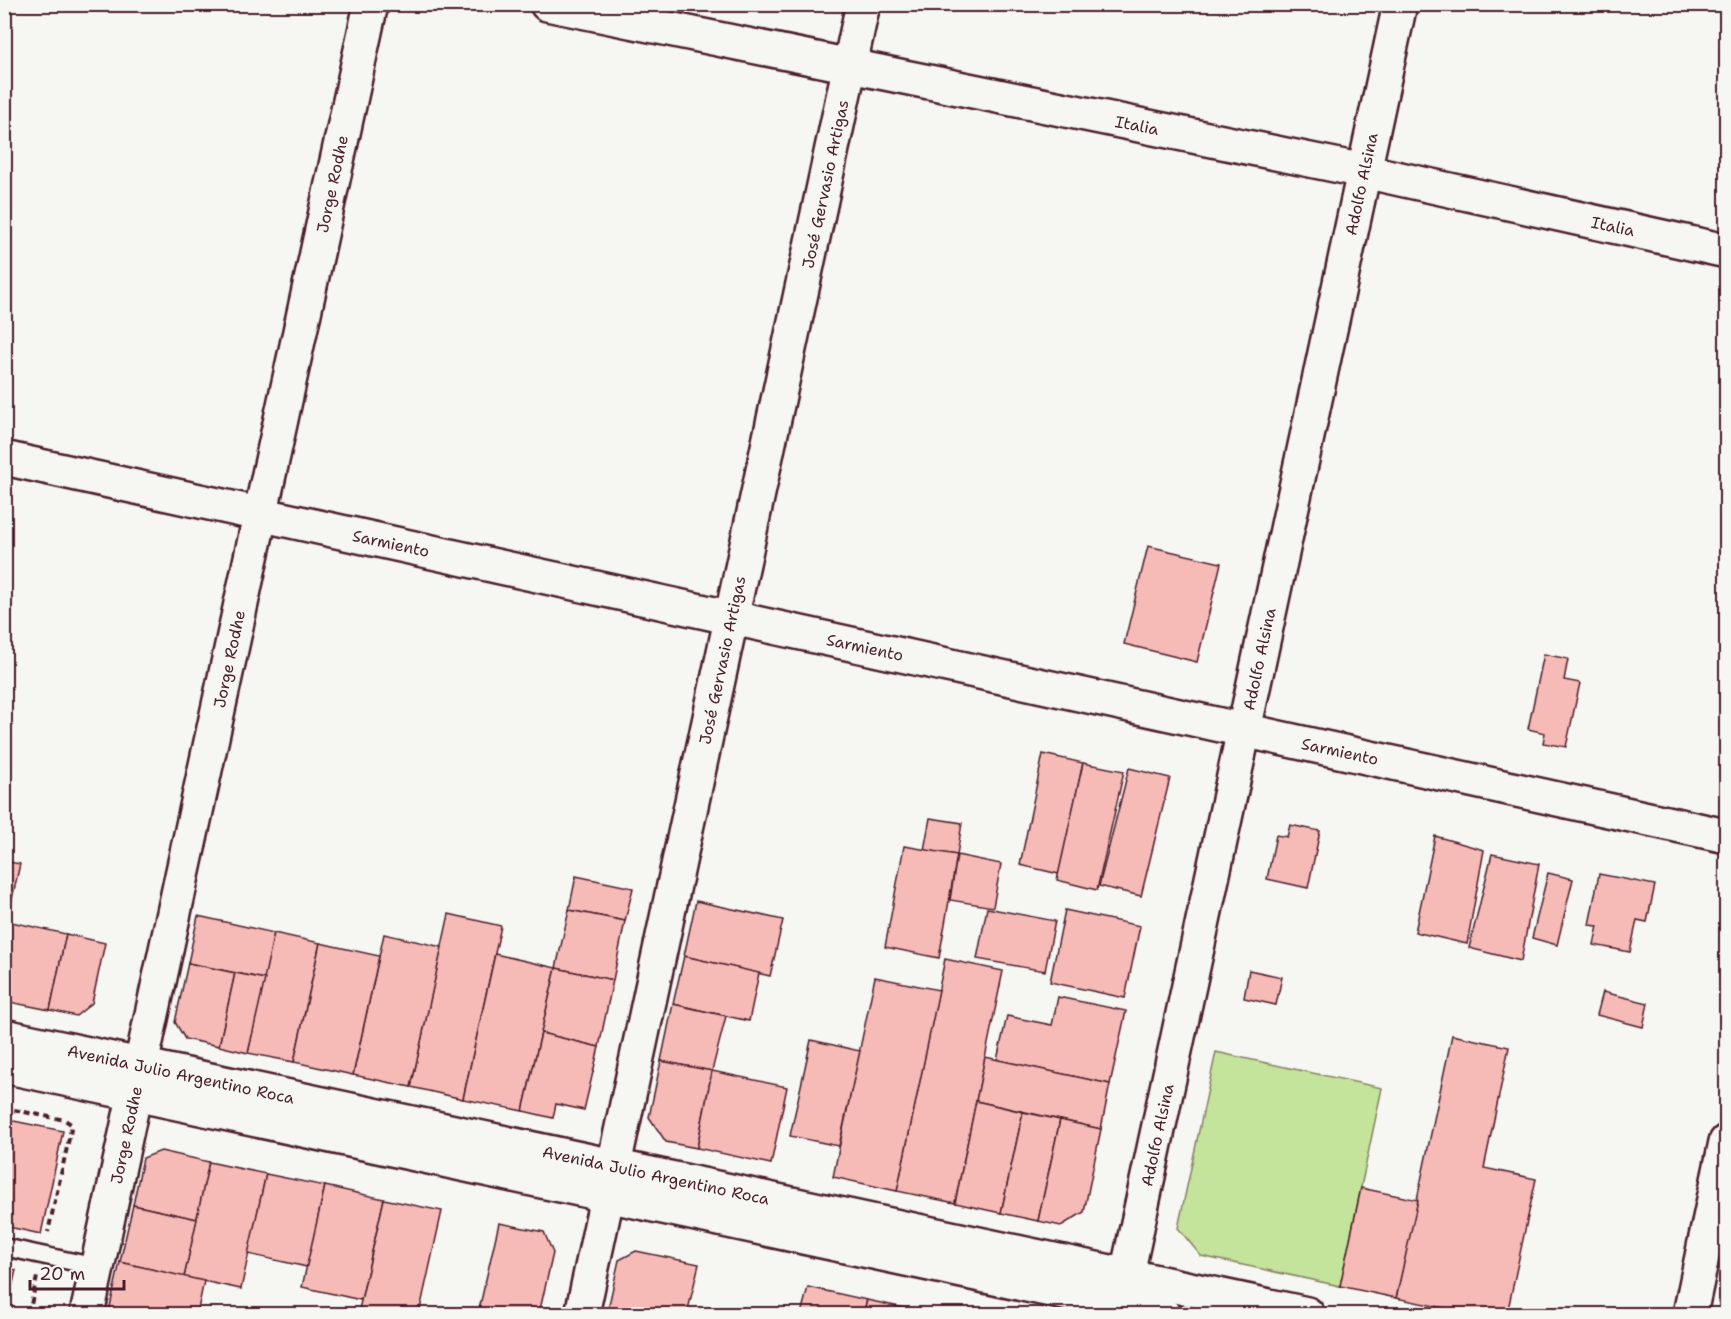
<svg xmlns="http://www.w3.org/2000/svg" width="1731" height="1319" viewBox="0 0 1731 1319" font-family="'Shantell Sans',sans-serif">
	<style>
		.green { fill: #c4e39b; stroke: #878163; stroke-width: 1.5 }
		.building { fill: #f6bab7; stroke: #4a1f2b; stroke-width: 1.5 }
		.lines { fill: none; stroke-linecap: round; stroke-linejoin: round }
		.service-casing { stroke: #4a1f2b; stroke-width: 21 }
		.minor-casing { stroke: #4a1f2b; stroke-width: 38 }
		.secondary-casing { stroke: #4a1f2b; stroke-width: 38 }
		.primary-casing { stroke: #4a1f2b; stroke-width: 38 }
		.path { stroke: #4a1f2b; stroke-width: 4; stroke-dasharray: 6 4.5; stroke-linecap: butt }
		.service { stroke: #f6f6f2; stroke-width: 16 }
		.minor { stroke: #f6f6f2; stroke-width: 33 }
		.secondary { stroke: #f6f6f2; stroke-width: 33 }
		.primary { stroke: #f6f6f2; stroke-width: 33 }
		.labels { text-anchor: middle; stroke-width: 4.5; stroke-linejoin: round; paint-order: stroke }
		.street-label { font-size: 16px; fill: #4a1f2b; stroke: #f6f6f2 }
	</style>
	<rect width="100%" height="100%" fill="#f6f6f2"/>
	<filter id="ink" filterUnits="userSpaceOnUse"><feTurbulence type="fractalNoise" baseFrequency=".0167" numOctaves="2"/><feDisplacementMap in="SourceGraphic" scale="12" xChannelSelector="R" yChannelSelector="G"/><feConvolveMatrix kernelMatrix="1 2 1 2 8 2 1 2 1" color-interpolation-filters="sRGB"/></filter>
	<g filter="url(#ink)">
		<polygon class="green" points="1216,1052 1382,1088 1340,1286 1201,1256 1178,1228"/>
		<g class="building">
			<polygon points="1148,546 1221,563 1197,662 1124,644"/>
			<polygon points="1544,654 1568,659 1564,680 1580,683 1566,747 1543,743 1545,733 1528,729"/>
			<polygon points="1043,754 1083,763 1059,874 1020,865"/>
			<polygon points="1083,763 1124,771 1097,890 1057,880"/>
			<polygon points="1129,768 1170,778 1141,896 1099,886"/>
			<polygon points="930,818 962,823 957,855 924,850"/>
			<polygon points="1290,825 1320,831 1308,888 1267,879 1276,835 1287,837"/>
			<polygon points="1435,836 1484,850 1467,944 1415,932"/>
			<polygon points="904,846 957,855 939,958 885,947"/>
			<polygon points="1492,854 1539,864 1521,961 1469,948"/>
			<polygon points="957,855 1001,864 993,907 950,900"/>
			<polygon points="4,861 20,864 4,934"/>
			<polygon points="1548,873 1573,879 1557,945 1532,938"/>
			<polygon points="1599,874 1655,885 1647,922 1637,920 1630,952 1594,945 1598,926 1589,925"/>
			<polygon points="576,876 633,888 625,921 569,910"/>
			<polygon points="696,901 783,920 770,976 684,956"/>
			<polygon points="987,908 1055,921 1045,971 977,959"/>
			<polygon points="569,910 625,921 613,980 556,968"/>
			<polygon points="1065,910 1140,926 1125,998 1050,982"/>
			<polygon points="449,914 501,926 463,1099 411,1087"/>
			<polygon points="198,916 274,933 265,979 188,963"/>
			<polygon points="7,921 66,934 50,1010 4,1001 4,934"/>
			<polygon points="274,933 320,943 294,1062 248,1053"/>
			<polygon points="66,934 105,943 92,1003 76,1016 50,1010"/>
			<polygon points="384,934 442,947 411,1087 353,1075"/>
			<polygon points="320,943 379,956 353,1075 294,1062"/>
			<polygon points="495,954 556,968 523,1111 463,1099"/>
			<polygon points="684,956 759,973 749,1021 673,1004"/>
			<polygon points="945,959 1003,971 955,1203 897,1191"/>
			<polygon points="188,963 235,973 219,1046 185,1039 175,1022"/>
			<polygon points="556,968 613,980 599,1047 541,1033"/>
			<polygon points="1249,970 1282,977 1276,1005 1244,998"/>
			<polygon points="235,973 265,979 248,1053 219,1046"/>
			<polygon points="875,977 939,990 897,1191 833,1177"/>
			<polygon points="1603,992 1648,1003 1643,1027 1597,1015"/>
			<polygon points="1058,997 1126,1011 1110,1084 997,1060 1007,1016 1052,1025"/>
			<polygon points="673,1004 726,1016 712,1071 661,1061"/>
			<polygon points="541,1033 599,1047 584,1110 556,1104 553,1118 523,1111"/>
			<polygon points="1452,1035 1509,1047 1484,1168 1536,1179 1507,1314 1473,1314 1396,1298"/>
			<polygon points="811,1040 860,1051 839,1146 790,1136"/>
			<polygon points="985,1057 1110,1084 1101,1129 976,1101"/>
			<polygon points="661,1061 712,1071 697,1148 666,1142 649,1117"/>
			<polygon points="712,1071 787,1087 771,1164 697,1148"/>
			<polygon points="976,1101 1023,1112 1001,1213 955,1203"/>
			<polygon points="1023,1112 1060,1120 1038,1221 1001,1213"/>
			<polygon points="4,1119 63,1131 41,1234 4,1226"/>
			<polygon points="1060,1120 1101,1129 1084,1212 1061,1226 1038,1221"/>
			<polygon points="161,1151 209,1162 197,1219 133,1205 143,1158"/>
			<polygon points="209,1162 266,1174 241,1289 184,1277"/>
			<polygon points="266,1174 325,1186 307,1267 248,1254"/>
			<polygon points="325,1186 384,1199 361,1300 302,1287"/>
			<polygon points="1361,1188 1418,1200 1396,1298 1340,1286"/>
			<polygon points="384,1199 442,1211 419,1314 358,1314"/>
			<polygon points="133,1205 197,1219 184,1277 120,1262"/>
			<polygon points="499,1223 544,1232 553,1253 539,1314 478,1314"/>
			<polygon points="636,1251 699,1264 687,1314 607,1314 619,1260"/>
			<polygon points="120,1262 204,1281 197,1314 126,1314 109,1311"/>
			<polygon points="4,1267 16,1270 6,1314 4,1314"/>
			<polygon points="808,1287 867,1300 863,1314 801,1314"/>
			<polygon points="867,1300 914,1310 913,1314 863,1314"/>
		</g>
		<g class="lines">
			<g class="service-casing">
				<polyline id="service" points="4,1247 97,1267"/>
			</g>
			<g class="minor-casing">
				<g id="minor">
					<polyline points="547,4 1364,171 1726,251"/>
					<polyline points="4,458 1726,836"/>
					<polyline points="87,1314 371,4"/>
					<polyline points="582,1314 863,4"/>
					<polyline points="1690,1314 1726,1142"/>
				</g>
			</g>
			<g class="secondary-casing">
				<polyline id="secondary" points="1121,1302 1400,4"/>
			</g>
			<g class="primary-casing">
				<g id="primary">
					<polyline points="4,1036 1307,1314"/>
					<polyline points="4,1066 1163,1314"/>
				</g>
			</g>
			<g class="path">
				<polyline points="4,1108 65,1120 72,1125 48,1232"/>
				<polyline points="29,1314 37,1277"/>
			</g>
			<use href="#service" class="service"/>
			<use href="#minor" class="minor"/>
			<use href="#secondary" class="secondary"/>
			<use href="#primary" class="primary"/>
		</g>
	</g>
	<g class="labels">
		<g class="street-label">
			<text transform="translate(1137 125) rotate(11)" y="6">Italia</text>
			<text transform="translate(332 184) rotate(-78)" y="6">Jorge Rodhe</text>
			<text transform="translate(825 184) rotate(-78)" y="6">José Gervasio Artigas</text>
			<text transform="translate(1361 184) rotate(-78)" y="6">Adolfo Alsina</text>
			<text transform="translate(1613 226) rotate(12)" y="6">Italia</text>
			<text transform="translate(391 543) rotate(12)" y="6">Sarmiento</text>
			<text transform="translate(865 647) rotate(12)" y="6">Sarmiento</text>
			<text transform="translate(229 659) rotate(-78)" y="6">Jorge Rodhe</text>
			<text transform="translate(1259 659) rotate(-78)" y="6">Adolfo Alsina</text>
			<text transform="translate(722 660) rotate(-78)" y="6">José Gervasio Artigas</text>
			<text transform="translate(1340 751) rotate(12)" y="6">Sarmiento</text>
			<text transform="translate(181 1074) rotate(12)" y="6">Avenida Julio Argentino Roca</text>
			<text transform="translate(126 1135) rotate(-78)" y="6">Jorge Rodhe</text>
			<text transform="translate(1157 1135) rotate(-78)" y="6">Adolfo Alsina</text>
			<text transform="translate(656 1175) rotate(12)" y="6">Avenida Julio Argentino Roca</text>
		</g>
	</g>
	<rect width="1731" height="1319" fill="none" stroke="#f6f6f2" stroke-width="24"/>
	<rect x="12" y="12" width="1707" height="1295" fill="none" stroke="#4a1f2b" stroke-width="2" filter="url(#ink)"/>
	<path d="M30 1280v9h94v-9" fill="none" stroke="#4a1f2b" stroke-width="3"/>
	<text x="39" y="1280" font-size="18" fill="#4a1f2b" stroke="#f6f6f2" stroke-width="4.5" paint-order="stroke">20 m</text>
</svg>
